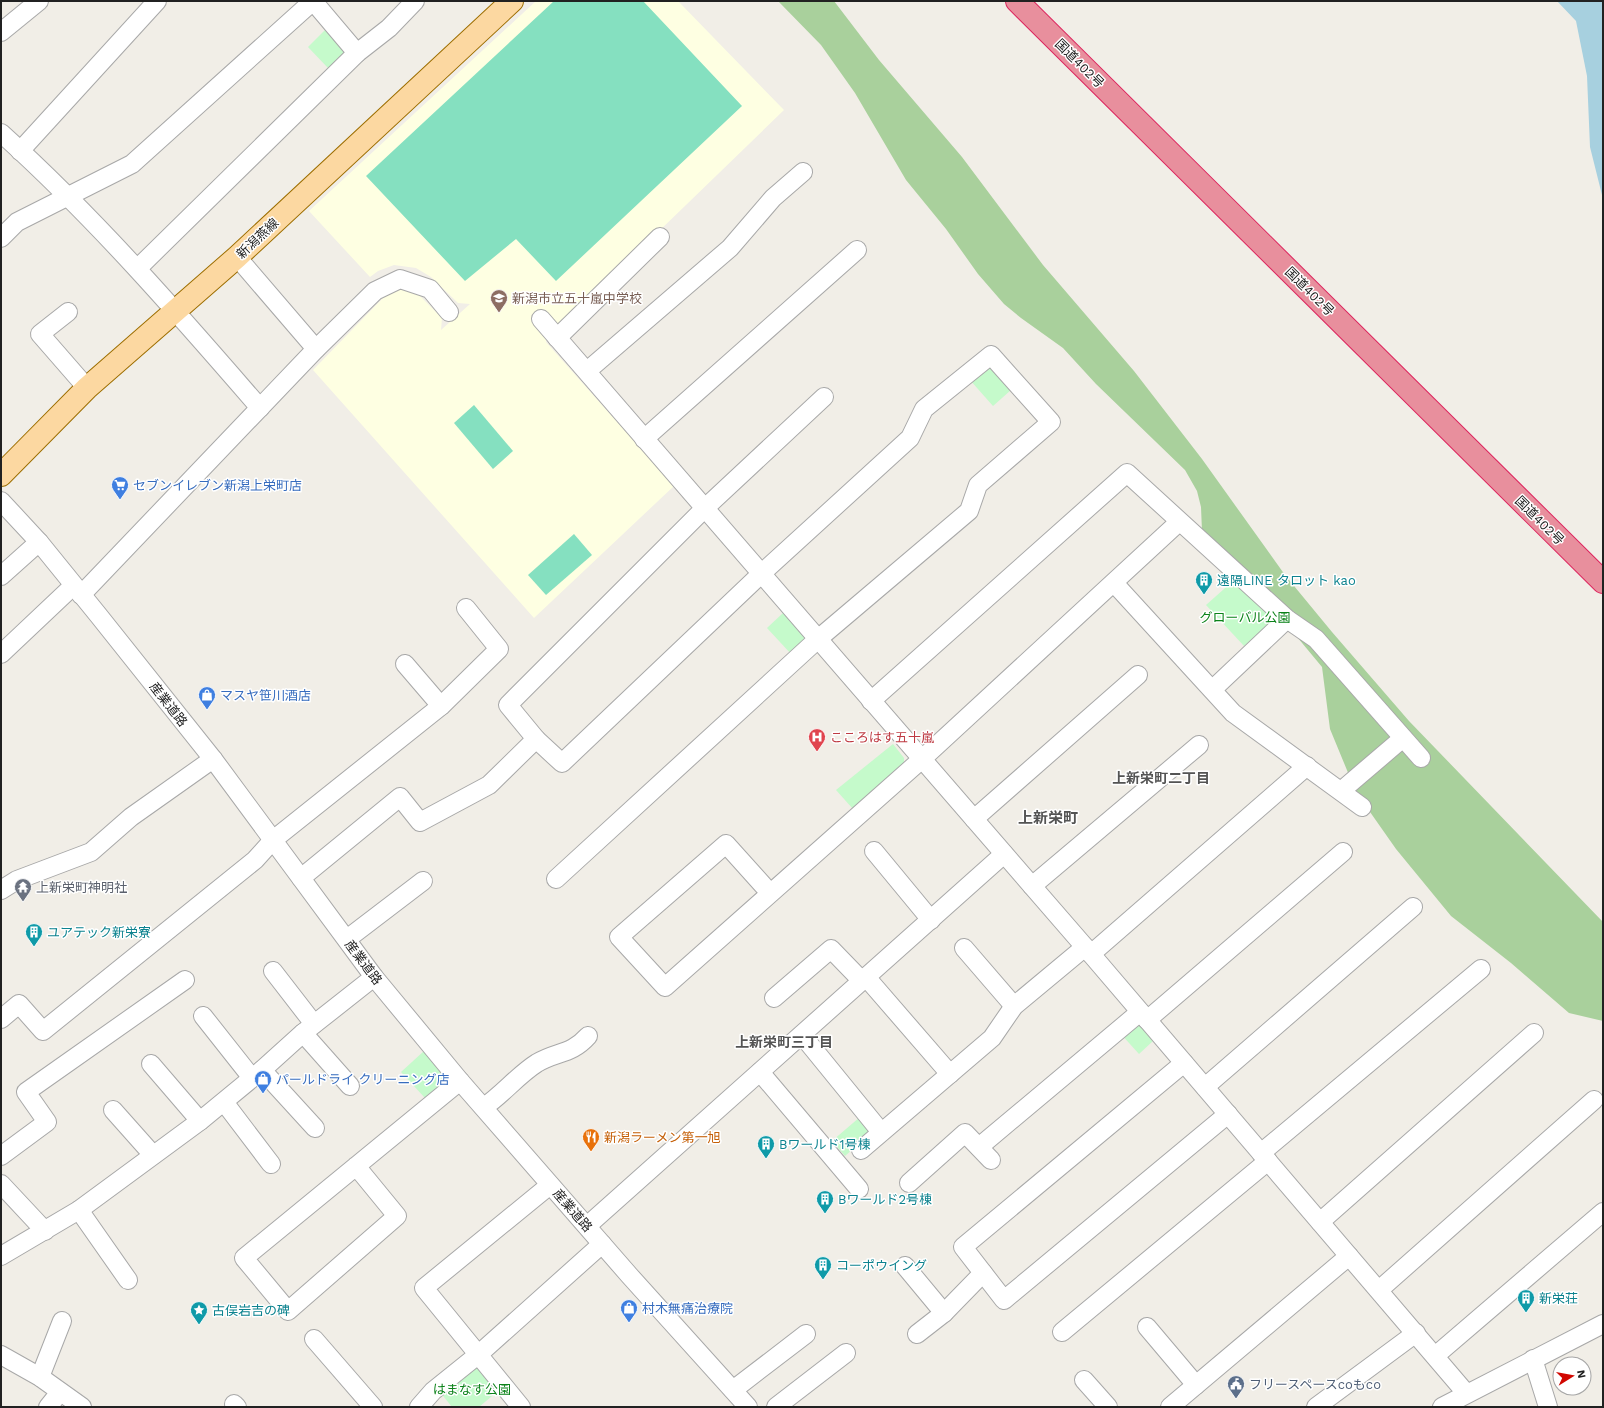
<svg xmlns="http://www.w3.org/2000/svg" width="1604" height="1408" viewBox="0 0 1604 1408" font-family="'Work Sans','Noto Sans JP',sans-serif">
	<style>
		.education { fill: #feffe2 }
		.forest { fill: #a9d09c }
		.park { fill: #c5facb }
		.pitch { fill: #85e0c0 }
		.water { fill: #a7d0df }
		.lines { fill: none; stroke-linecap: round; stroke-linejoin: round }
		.minor-casing { stroke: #a8a8a8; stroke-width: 20 }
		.major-casing { stroke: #9d6e00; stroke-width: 24 }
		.highway-casing { stroke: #dd265f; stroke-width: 24 }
		.minor { stroke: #fff; stroke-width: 18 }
		.major { stroke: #fcd8a1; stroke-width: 22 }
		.highway { stroke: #e88f9d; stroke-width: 22 }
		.labels { text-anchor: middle; stroke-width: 3; stroke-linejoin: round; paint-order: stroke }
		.street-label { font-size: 13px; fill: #212121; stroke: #fff }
		.education-label { font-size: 13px; fill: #785e54; stroke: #fff; text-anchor: start }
		.shop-label { font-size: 13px; fill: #366cbe; stroke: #fff; text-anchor: start }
		.culture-label { font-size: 13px; fill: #0d838f; stroke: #fff; text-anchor: start }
		.park-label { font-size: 13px; fill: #0b8219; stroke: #fff }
		.health-label { font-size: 13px; fill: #be3a42; stroke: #fff; text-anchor: start }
		.worship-label { font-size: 13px; fill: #5b616d; stroke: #fff; text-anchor: start }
		.food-label { font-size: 13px; fill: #c56008; stroke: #fff; text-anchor: start }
		.service-label { font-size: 13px; fill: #4e5e75; stroke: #fff; text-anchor: start }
		.neighbourhood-label { font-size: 14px; font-weight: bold; fill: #545454; stroke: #fff }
		.quarter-label { font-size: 15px; font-weight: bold; fill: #545454; stroke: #fff }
	</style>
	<rect width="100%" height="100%" fill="#f1eee7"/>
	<polygon class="education" points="536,1 678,1 784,110 560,327 544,309 534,317 547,334 546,342 674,486 534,618 313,370 384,297 400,288 416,292 442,318 441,330 470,304 458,303 431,277 416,268 394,265 378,271 370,277 309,211"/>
	<polygon class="forest" points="778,1 834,1 879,60 962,157 1043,265 1134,371 1202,459 1285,575 1332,632 1409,721 1603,922 1603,1021 1569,1013 1511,963 1451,916 1396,849 1356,792 1330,729 1322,667 1283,620 1202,531 1201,507 1197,491 1185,470 1096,384 1063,348 1021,318 1004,304 978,274 946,229 906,180 855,93 821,45"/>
	<g class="park">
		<polygon points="329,26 347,50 328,68 308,47"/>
		<polygon points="983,368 991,368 1011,390 993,406 970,380"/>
		<polygon points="1233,581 1273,614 1272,622 1244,646 1206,605"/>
		<polygon points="783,613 804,636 804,644 792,655 767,628"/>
		<polygon points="893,744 904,758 904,764 853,809 836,790"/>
		<polygon points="1138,1023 1153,1041 1139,1054 1120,1033"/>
		<polygon points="424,1051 444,1075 443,1086 425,1098 401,1072"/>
		<polygon points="860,1117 869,1127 869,1135 845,1156 832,1141"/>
		<polygon points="472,1365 478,1367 498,1391 479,1407 452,1407 440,1392"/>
	</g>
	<g class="pitch">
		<polygon points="554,1 643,1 742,106 556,281 516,239 465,281 366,176"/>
		<polygon points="474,405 513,451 493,469 454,423"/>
		<polygon points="574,534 592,555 546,595 528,575"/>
	</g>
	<polygon class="water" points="1557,1 1603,1 1603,199 1590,147 1587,76 1576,21"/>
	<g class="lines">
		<g class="minor-casing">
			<g id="minor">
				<polyline points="313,1 357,53 389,28 415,1"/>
				<polyline points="1,32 39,1"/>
				<path d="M1 133C95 218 177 312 260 408"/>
				<polyline points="20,151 157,1"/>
				<polyline points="1,238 17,222 132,164 313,1"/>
				<polyline points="237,257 316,349"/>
				<polyline points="138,268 357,53"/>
				<polyline points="68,312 40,334 87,388"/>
				<polyline points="541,319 1091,954 1466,1393"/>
				<polyline points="557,338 660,237"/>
				<polyline points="587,371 730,248 773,198 803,172"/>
				<polyline points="644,439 857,250"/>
				<polyline points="1,501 39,542 99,616 213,759 374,977 460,1081 629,1275 748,1407"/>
				<polyline points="1,576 39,542"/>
				<polyline points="1114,583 1233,713 1362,807"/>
				<polyline points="81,595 316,349 375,291 400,279 430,289 449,312"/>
				<polyline points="1,654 73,586"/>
				<polyline points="405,664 441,706"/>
				<polyline points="1213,689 1287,619"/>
				<polyline points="871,701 1127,473 1287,619 1316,639 1421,758"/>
				<polyline points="536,739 562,763 762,573 910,438 924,409 991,355 1051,422 978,485 969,511 818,639 556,879"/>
				<polyline points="1341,791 1403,738"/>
				<polyline points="974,819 1138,675"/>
				<polyline points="874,851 931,920"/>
				<polyline points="301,878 400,797 420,822 489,785 536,739 508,705 705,508 824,397"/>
				<polyline points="1032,886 1199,745"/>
				<polyline points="1,890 17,880 91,852 131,817 213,759"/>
				<polyline points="770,893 726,844 619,937 665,987 922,759 1179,522"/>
				<polyline points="347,939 423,881"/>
				<polyline points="964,948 1014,1006"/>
				<polyline points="1091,954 1307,766"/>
				<polyline points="273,971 314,1024"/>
				<polyline points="866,977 950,1074"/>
				<polyline points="774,998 831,949 862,981"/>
				<polyline points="203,1016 252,1078"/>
				<polyline points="1,1019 19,1004 43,1031 255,860 273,840 441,706 499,649 466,608"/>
				<polyline points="1147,1020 1343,852"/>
				<polyline points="303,1033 350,1086"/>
				<polyline points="802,1035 881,1132"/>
				<polyline points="1184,1063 963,1247 1004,1300 1228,1114"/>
				<polyline points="151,1064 200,1121"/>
				<polyline points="262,1070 315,1128"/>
				<polyline points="760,1072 859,1189"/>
				<polyline points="1205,1087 1413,907"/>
				<polyline points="224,1102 271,1164"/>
				<path d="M484 1107C503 1094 518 1075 537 1063 557 1051 571 1055 588 1036"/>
				<polyline points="113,1110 153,1155"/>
				<polyline points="979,1147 1140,1012"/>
				<polyline points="861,1150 992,1038 1014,1006 1085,947"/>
				<polyline points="1261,1153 1481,969"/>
				<polyline points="1,1156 47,1122 26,1092 185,980"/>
				<polyline points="356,1166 397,1216 288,1311 244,1258 460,1081"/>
				<polyline points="909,1183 965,1133 991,1160"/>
				<polyline points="1,1184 45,1231"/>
				<polyline points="79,1210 128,1280"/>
				<polyline points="1320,1222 1534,1033"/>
				<polyline points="587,1226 1004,854"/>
				<polyline points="1,1256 79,1210 200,1121 262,1070 303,1033 374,977"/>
				<polyline points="905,1266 944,1313"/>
				<polyline points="1379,1290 1594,1100"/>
				<polyline points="1147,1327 1196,1385"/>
				<polyline points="1062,1332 1268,1161"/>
				<polyline points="917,1334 944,1313 983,1273"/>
				<polyline points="314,1339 373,1407"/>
				<polyline points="1,1355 40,1377 82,1407"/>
				<polyline points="1435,1356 1603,1212"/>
				<polyline points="1533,1359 1548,1407"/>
				<polyline points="40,1377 62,1321"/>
				<polyline points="1084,1380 1108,1407"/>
				<polyline points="733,1390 806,1334"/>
				<polyline points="234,1404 237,1407"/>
				<polyline points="48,1407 60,1392"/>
				<polyline points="419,1407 433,1391 479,1354 602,1244"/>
				<polyline points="521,1407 424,1288 550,1185"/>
				<polyline points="776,1407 846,1353"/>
				<polyline points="1170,1407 1349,1256"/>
				<polyline points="1316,1407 1416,1333"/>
				<polyline points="1442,1407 1603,1324"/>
			</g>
		</g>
		<g class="major-casing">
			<polyline id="major" points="1,475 87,388 237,257 512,1"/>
		</g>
		<g class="highway-casing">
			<polyline id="highway" points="1017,1 1603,582"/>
		</g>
		<use href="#minor" class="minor"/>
		<use href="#major" class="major"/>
		<use href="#highway" class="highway"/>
	</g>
	<defs>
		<g id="school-pin" transform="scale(0.9)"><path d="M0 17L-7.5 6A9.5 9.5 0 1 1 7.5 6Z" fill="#8d6e63" stroke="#fff"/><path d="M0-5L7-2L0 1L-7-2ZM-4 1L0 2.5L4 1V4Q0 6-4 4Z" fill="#fff"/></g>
		<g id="supermarket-pin" transform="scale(0.9)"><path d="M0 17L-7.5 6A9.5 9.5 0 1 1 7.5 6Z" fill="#3f7fe0" stroke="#fff"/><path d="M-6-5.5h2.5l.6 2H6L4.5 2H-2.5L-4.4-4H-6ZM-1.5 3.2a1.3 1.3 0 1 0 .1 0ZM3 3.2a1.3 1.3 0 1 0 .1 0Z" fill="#fff"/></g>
		<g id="building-pin" transform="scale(0.9)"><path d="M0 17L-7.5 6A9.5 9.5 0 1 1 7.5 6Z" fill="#0f9aa8" stroke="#fff"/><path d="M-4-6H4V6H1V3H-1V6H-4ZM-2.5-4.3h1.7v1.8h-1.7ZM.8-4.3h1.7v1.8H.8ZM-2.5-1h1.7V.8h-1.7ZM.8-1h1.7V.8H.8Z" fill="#fff"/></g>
		<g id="shop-pin" transform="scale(0.9)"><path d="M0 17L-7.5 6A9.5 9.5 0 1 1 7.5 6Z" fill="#3f7fe0" stroke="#fff"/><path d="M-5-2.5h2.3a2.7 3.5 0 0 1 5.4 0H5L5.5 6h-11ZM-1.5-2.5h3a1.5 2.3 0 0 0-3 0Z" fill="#fff"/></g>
		<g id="hospital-pin" transform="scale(0.9)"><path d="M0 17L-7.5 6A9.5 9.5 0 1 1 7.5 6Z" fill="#e0444e" stroke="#fff"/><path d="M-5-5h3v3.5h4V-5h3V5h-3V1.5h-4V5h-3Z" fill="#fff"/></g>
		<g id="temple-pin" transform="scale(0.9)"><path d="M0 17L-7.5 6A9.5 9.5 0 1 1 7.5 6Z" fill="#6b7280" stroke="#fff"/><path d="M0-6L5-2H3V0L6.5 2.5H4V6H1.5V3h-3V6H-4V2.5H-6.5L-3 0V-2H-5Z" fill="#fff"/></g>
		<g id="restaurant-pin" transform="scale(0.9)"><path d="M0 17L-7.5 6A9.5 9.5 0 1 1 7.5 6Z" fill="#e8710a" stroke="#fff"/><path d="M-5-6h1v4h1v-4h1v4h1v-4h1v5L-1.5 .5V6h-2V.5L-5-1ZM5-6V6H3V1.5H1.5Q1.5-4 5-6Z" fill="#fff"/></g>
		<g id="sight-pin" transform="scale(0.9)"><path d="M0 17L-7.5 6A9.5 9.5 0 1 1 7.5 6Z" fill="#0f9aa8" stroke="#fff"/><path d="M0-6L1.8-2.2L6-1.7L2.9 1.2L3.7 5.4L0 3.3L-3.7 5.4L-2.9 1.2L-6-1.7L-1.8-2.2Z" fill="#fff"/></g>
		<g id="civic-pin" transform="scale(0.9)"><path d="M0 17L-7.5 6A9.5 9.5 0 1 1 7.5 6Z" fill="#5c6f8a" stroke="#fff"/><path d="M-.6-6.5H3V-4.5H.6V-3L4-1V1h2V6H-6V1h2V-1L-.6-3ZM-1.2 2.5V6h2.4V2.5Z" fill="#fff"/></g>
	</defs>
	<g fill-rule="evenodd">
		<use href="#school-pin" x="499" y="298"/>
		<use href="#supermarket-pin" x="120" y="485"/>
		<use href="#building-pin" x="1204" y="580"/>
		<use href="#shop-pin" x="207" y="695"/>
		<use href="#hospital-pin" x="817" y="737"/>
		<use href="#temple-pin" x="23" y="887"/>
		<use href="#building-pin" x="34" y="932"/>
		<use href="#shop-pin" x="263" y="1079"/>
		<use href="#restaurant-pin" x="591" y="1137"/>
		<use href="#building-pin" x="766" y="1144"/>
		<use href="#building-pin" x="825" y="1199"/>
		<use href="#building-pin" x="823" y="1265"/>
		<use href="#building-pin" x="1526" y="1298"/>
		<use href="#shop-pin" x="629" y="1308"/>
		<use href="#sight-pin" x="199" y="1310"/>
		<use href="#civic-pin" x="1236" y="1384"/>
	</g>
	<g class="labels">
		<g class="street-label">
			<text transform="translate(1080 63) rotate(45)" y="5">国道402号</text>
			<text transform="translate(257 238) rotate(-43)" y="5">新潟燕線</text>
			<text transform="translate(1310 291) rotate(45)" y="5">国道402号</text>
			<text transform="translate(1540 520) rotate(45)" y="5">国道402号</text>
			<text transform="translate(169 704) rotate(52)" y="5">産業道路</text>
			<text transform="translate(364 962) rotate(53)" y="5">産業道路</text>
			<text transform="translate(573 1210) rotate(49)" y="5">産業道路</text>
		</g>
		<g class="education-label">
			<text x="512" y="303">新潟市立五十嵐中学校</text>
		</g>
		<g class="shop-label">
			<text x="133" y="490">セブンイレブン新潟上栄町店</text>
			<text x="220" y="700">マスヤ笹川酒店</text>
			<text x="276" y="1084">パールドライ クリーニング店</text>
			<text x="642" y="1313">村木無痛治療院</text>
		</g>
		<g class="culture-label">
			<text x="1217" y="585">遠隔LINE タロット kao</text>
			<text x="47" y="937">ユアテック新栄寮</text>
			<text x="779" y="1149">Bワールド1号棟</text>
			<text x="838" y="1204">Bワールド2号棟</text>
			<text x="836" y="1270">コーポウイング</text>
			<text x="1539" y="1303">新栄荘</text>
			<text x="212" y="1315">古俣岩吉の碑</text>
		</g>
		<g class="park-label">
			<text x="1245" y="622">グローバル公園</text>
			<text x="472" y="1394">はまなす公園</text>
		</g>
		<g class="health-label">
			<text x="830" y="742">こころはす五十嵐</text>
		</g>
		<g class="worship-label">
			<text x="36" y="892">上新栄町神明社</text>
		</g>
		<g class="food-label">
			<text x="604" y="1142">新潟ラーメン第一旭</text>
		</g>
		<g class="service-label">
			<text x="1249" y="1389">フリースペースcoもco</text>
		</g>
		<g class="neighbourhood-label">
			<text x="1161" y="783">上新栄町二丁目</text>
			<text x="784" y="1047">上新栄町三丁目</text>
		</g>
		<g class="quarter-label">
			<text x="1048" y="823">上新栄町</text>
		</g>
	</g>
	<rect width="1604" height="1408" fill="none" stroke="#212121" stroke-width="4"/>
	<g transform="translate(1572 1376) rotate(79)"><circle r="19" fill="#ffffff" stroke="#a6a6a6"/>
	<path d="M0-3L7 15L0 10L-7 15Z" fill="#d10700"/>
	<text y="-6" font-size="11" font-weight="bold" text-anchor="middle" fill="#212121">N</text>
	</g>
</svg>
